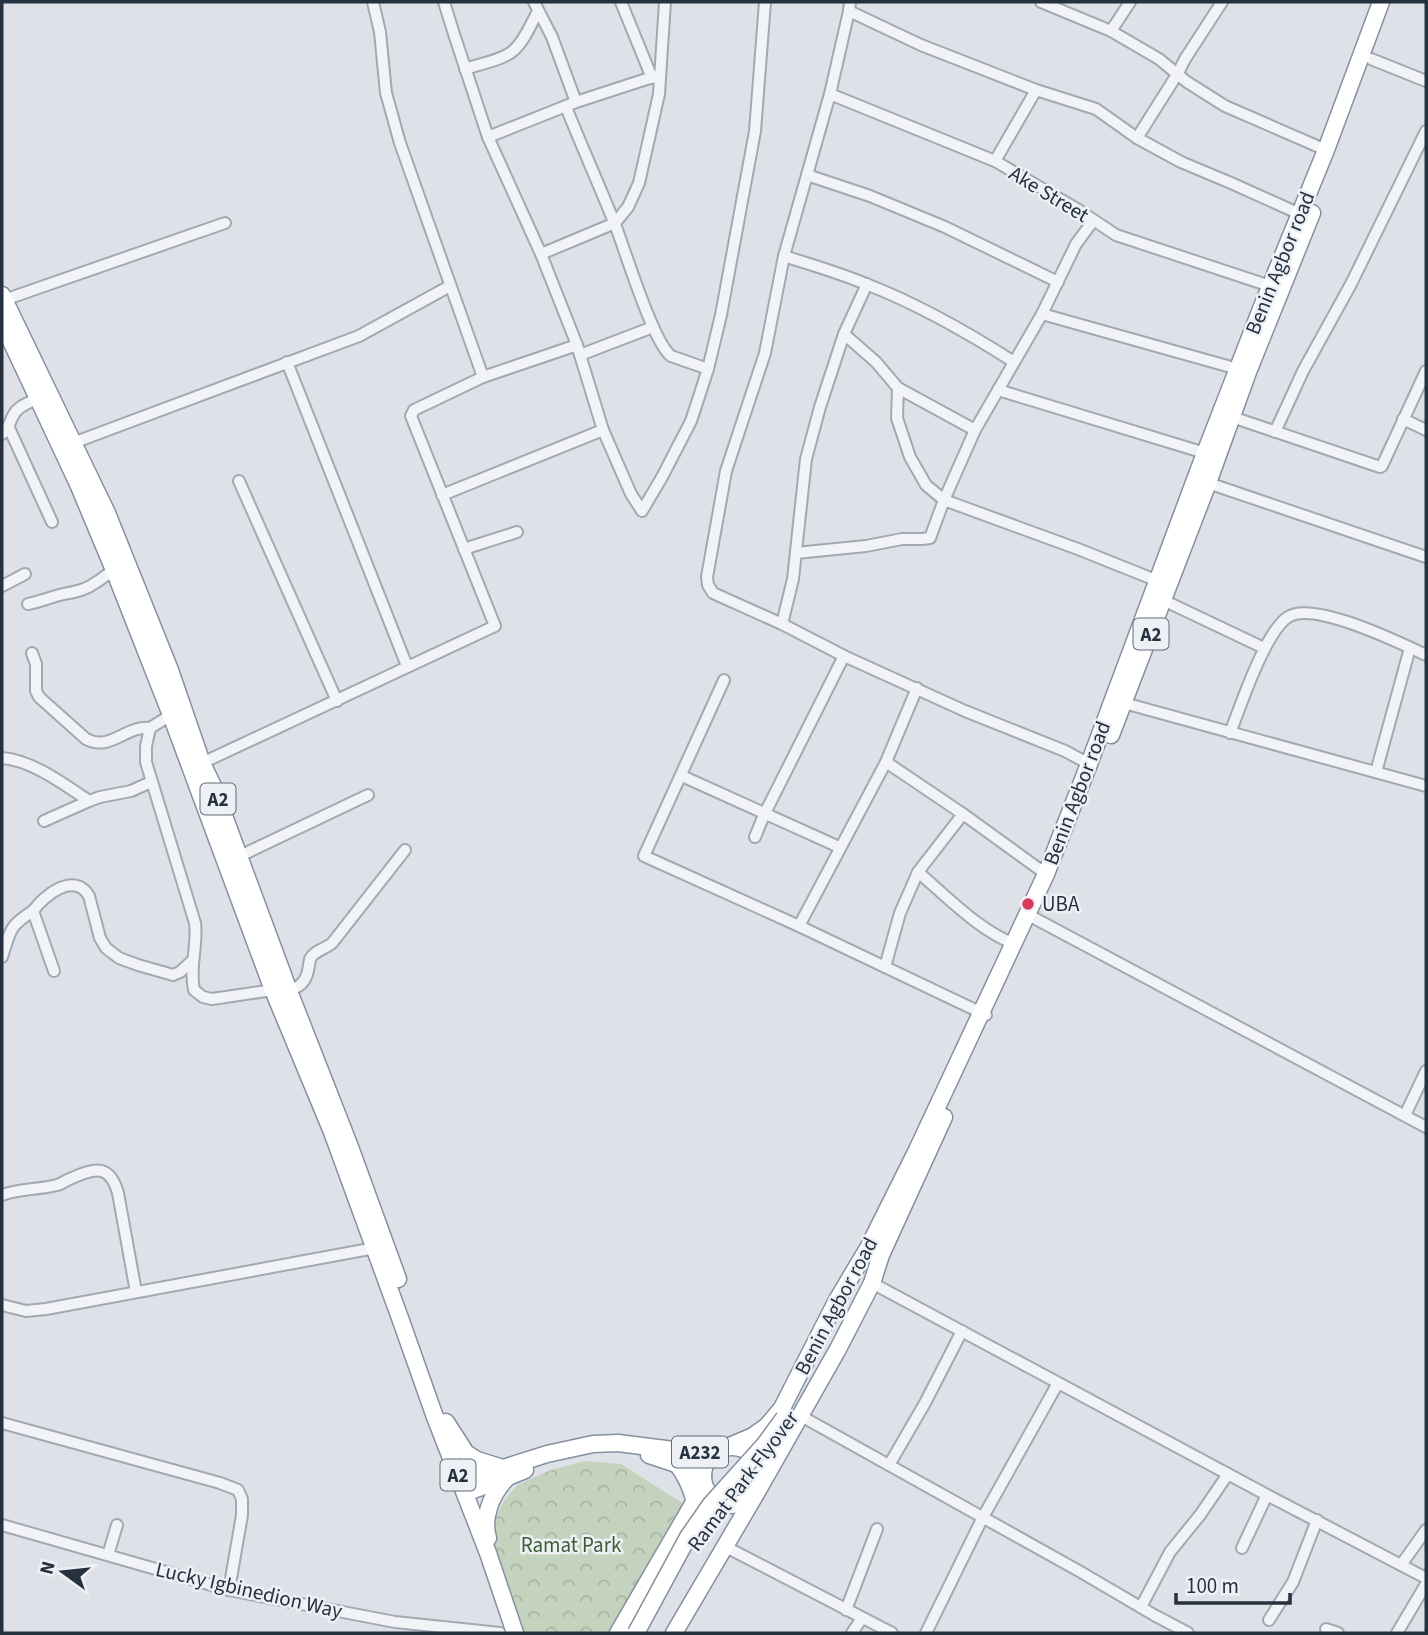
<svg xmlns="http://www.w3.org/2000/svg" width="1428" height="1635" viewBox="0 0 1428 1635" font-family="'Source Sans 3',sans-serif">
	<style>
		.park { fill: url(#park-crowns) }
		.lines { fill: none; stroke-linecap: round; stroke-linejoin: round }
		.minor-casing { stroke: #a3a9b2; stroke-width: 14 }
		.highway-casing { stroke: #8490a0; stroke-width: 19 }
		.minor { stroke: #f1f3f6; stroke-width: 10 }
		.highway { stroke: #fff; stroke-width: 16 }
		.highway-bridge-casing { stroke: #8490a0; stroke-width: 19; stroke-linecap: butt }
		.highway-bridge { stroke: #fff; stroke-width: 16 }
		.poi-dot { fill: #d63a58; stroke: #edf1f6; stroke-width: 2.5 }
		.labels { text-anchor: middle; stroke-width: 5; stroke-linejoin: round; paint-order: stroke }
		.shield { fill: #edf1f6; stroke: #626b77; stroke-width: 2 }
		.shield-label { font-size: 19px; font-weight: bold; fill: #263140 }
		.street-label { font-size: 21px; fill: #263140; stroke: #edf1f6 }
		.poi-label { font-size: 21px; fill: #263140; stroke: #edf1f6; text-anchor: start }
		.park-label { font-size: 21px; fill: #3c5d33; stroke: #edf1f6 }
	</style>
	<defs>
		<pattern id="park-crowns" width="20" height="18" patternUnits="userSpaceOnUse" patternTransform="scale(1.75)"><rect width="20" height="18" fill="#c4d3be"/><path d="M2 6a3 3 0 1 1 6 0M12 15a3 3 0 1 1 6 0" fill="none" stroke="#a8b6a4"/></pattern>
	</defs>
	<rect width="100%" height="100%" fill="#dee2e8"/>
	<polygon class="park" points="585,1461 621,1464 684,1504 609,1633 523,1633 492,1547 495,1519 504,1501 517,1485 551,1470"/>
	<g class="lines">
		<g class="minor-casing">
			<g id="minor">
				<polyline points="373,2 380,32 386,93 400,143 483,377"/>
				<polyline points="444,2 453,31 488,137 541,254 577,345 603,430 631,494 642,511 662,477 691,421 708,369 721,315 755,131 765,2"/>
				<polyline points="534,2 552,37 576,102"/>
				<polyline points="621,2 652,78"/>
				<polyline points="850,2 849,11 830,94 784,256 765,353 726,471 707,577 708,585 713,593 782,624 844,656 965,711 1065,751 1089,764"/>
				<polyline points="1041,2 1111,31 1159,59 1187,82 1225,106 1326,150"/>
				<polyline points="849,11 921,45 1036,90 1096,109 1137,138 1181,162 1231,183 1300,214"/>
				<polyline points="1111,31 1130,2"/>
				<polyline points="1371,59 1426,81"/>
				<path d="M465 69C479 64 504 60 514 50 525 40 531 24 538 11"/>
				<polyline points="830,94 995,161 1077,209 1116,235 1270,286"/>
				<path d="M566 107C582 147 600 187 616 227 626 253 653 342 671 356L708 369"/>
				<polyline points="488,137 576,102 659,75"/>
				<polyline points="1137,138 1178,73 1185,59 1222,2"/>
				<polyline points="995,161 1036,90"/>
				<polyline points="807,175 870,196 945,227 1058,282"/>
				<polyline points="541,254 615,223 628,207 639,183 659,94 665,2"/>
				<path d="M784 256C812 265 840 273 866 284 918 304 967 332 1014 362"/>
				<polyline points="4,300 225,223"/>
				<polyline points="1042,314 1238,369"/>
				<polyline points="844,334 876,362 898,388 975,430"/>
				<polyline points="580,355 653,327"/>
				<polyline points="287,362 407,666"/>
				<polyline points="898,388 897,418 910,457 926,485 944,500 1078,549 1158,581"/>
				<polyline points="998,390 1205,453"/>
				<polyline points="1232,417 1380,467 1382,466 1426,371"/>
				<polyline points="1403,419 1426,430"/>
				<polyline points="9,428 52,522"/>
				<polyline points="1275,432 1303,371 1351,284 1426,131"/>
				<path d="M2 434C10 428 9 422 14 414 18 406 31 402 38 398"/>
				<polyline points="73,443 359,336 450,286"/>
				<polyline points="239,481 337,701"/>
				<polyline points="1208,483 1426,557"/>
				<polyline points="442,495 603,430"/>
				<polyline points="464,549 517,532"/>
				<polyline points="796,553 866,546 902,539 922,539 930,538 944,500 975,430 1042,314 1076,244 1093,221"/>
				<polyline points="2,586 25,574"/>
				<polyline points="1163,600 1264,648"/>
				<path d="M28 604C38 602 46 599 56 596 70 592 83 592 95 583 102 579 107 574 114 570"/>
				<polyline points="782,624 793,579 806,459 820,407 844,334 867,284"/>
				<path d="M32 653 36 664V691L39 697 86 739C111 752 126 725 150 728"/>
				<polyline points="724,680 644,856 799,926 986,1015"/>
				<polyline points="1124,703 1426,786"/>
				<path d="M171 715 150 728 146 746V762L195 923C198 946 189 966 194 990L203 997 212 999 273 990"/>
				<path d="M1230 733C1241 705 1265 632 1288 617 1313 600 1400 643 1426 655"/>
				<path d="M2 758C32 760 65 785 89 801"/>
				<polyline points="886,762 963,814 1046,874"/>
				<polyline points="202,763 495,626 411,416 414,410 483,377 577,345"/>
				<polyline points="1376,772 1410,648"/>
				<polyline points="682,776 839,847"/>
				<polyline points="44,821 89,801 100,797 131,791 151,782"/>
				<polyline points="755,837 764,815 844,656"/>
				<polyline points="240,856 368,795"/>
				<path d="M918 872C945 895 981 932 1013 943"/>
				<polyline points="1034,918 1426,1127"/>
				<polyline points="799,926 886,762 917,688"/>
				<path d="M2 957C11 930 8 927 33 911"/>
				<polyline points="885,967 900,913 918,872 963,814"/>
				<path d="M54 971 33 911C44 895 75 871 89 896L100 938 106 948 119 958 138 965 173 975 180 972 192 961"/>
				<path d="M289 991C300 986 305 983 308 971 308 970 310 960 310 959 314 950 327 949 333 942L405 850"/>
				<polyline points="1405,1115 1426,1071"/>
				<path d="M2 1195C21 1188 38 1190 57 1185 62 1184 66 1180 72 1178 96 1167 110 1165 118 1193L136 1292"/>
				<polyline points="872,1283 1267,1495 1426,1578"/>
				<polyline points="2,1305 26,1311 46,1309 375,1248"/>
				<polyline points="801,1416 1079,1571 1154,1615 1188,1633"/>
				<polyline points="2,1423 220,1483 238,1490 242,1499 242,1515 229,1590"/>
				<polyline points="889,1465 925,1403 962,1331"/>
				<polyline points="2,1525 229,1590 395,1622 500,1633"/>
				<polyline points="724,1546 892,1633"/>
				<polyline points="1242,1548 1267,1495"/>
				<polyline points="108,1555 117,1525"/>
				<polyline points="1401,1565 1426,1530"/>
				<polyline points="1141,1607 1170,1552 1200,1515 1228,1474"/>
				<polyline points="846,1610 877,1529"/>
				<polyline points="1269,1620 1293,1582 1317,1520"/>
				<polyline points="1326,1629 1338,1633"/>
				<polyline points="852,1633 862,1618"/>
				<polyline points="926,1633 983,1517 1058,1383"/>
				<polyline points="1397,1633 1426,1584"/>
			</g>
		</g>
		<g class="highway-casing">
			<g id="highway">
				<polyline points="2,295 107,513 170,670 202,763 213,786 289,991 350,1147 398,1279"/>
				<polyline points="2,322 78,484 114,570 171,715 273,990 332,1132 400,1318 435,1417 488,1553 515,1633"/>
				<polyline points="1111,735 1208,483 1248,372 1312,213"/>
				<polyline points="446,1422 466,1453 477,1460 503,1468 547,1454 593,1444 618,1443 697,1453 720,1450 753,1436 767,1426 782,1408 837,1300 868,1248 917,1150 1046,874 1089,764 1205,453 1261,309 1326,150 1381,2"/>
				<circle cx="732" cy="1476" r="29"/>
				<polyline points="649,1455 688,1468 703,1475"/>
				<path d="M676 1463C686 1475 691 1487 695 1502"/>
				<polyline points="459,1478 500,1468"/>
				<polyline points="465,1493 506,1478"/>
				<path d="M488 1538C482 1519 491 1495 505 1480 509 1475 519 1473 525 1470"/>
				<polyline points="618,1633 704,1485"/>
				<polyline points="674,1633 757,1492 838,1349 872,1283 881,1255 944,1117"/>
			</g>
		</g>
		<use href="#minor" class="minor"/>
		<use href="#highway" class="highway"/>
		<g class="highway-bridge-casing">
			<polyline id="highway-bridge" points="636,1633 688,1537 711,1504 765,1444 784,1418"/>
		</g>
		<use href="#highway-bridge" class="highway-bridge"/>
	</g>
	<circle class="poi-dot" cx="1028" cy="904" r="7"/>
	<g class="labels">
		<g class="shield">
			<rect x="1133.5" y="618.5" width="35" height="31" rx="5"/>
			<rect x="200.5" y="783.5" width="35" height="31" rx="5"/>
			<rect x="672" y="1436.5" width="56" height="31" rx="5"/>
			<rect x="440.5" y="1459.5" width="35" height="31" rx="5"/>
		</g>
		<g class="shield-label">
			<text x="1151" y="641">A2</text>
			<text x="218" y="806">A2</text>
			<text x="700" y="1459">A232</text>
			<text x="458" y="1482">A2</text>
		</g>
		<g class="street-label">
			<text transform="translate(1049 194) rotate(31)" y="7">Ake Street</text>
			<text transform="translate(1280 263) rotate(-68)" y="7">Benin Agbor road</text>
			<text transform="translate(1077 793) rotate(-69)" y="7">Benin Agbor road</text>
			<text transform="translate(836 1306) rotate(-62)" y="7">Benin Agbor road</text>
			<text transform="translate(743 1481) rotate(-53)" y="7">Ramat Park Flyover</text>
			<text transform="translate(249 1590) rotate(13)" y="7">Lucky Igbinedion Way</text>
		</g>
		<g class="poi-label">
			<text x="1042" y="911">UBA</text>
		</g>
		<g class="park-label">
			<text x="571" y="1552">Ramat Park</text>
		</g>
	</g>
	<rect width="1428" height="1635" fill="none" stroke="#263140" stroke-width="7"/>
	<g transform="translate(63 1572) rotate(285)" stroke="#edf1f6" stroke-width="5" paint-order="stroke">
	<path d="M0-5L12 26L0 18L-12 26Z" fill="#263140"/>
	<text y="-10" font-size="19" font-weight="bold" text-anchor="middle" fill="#263140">N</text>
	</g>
	<path d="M1176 1593v10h114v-10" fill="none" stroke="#263140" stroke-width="3.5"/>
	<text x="1186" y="1593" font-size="21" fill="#263140" stroke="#edf1f6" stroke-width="5" paint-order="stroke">100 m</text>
</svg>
